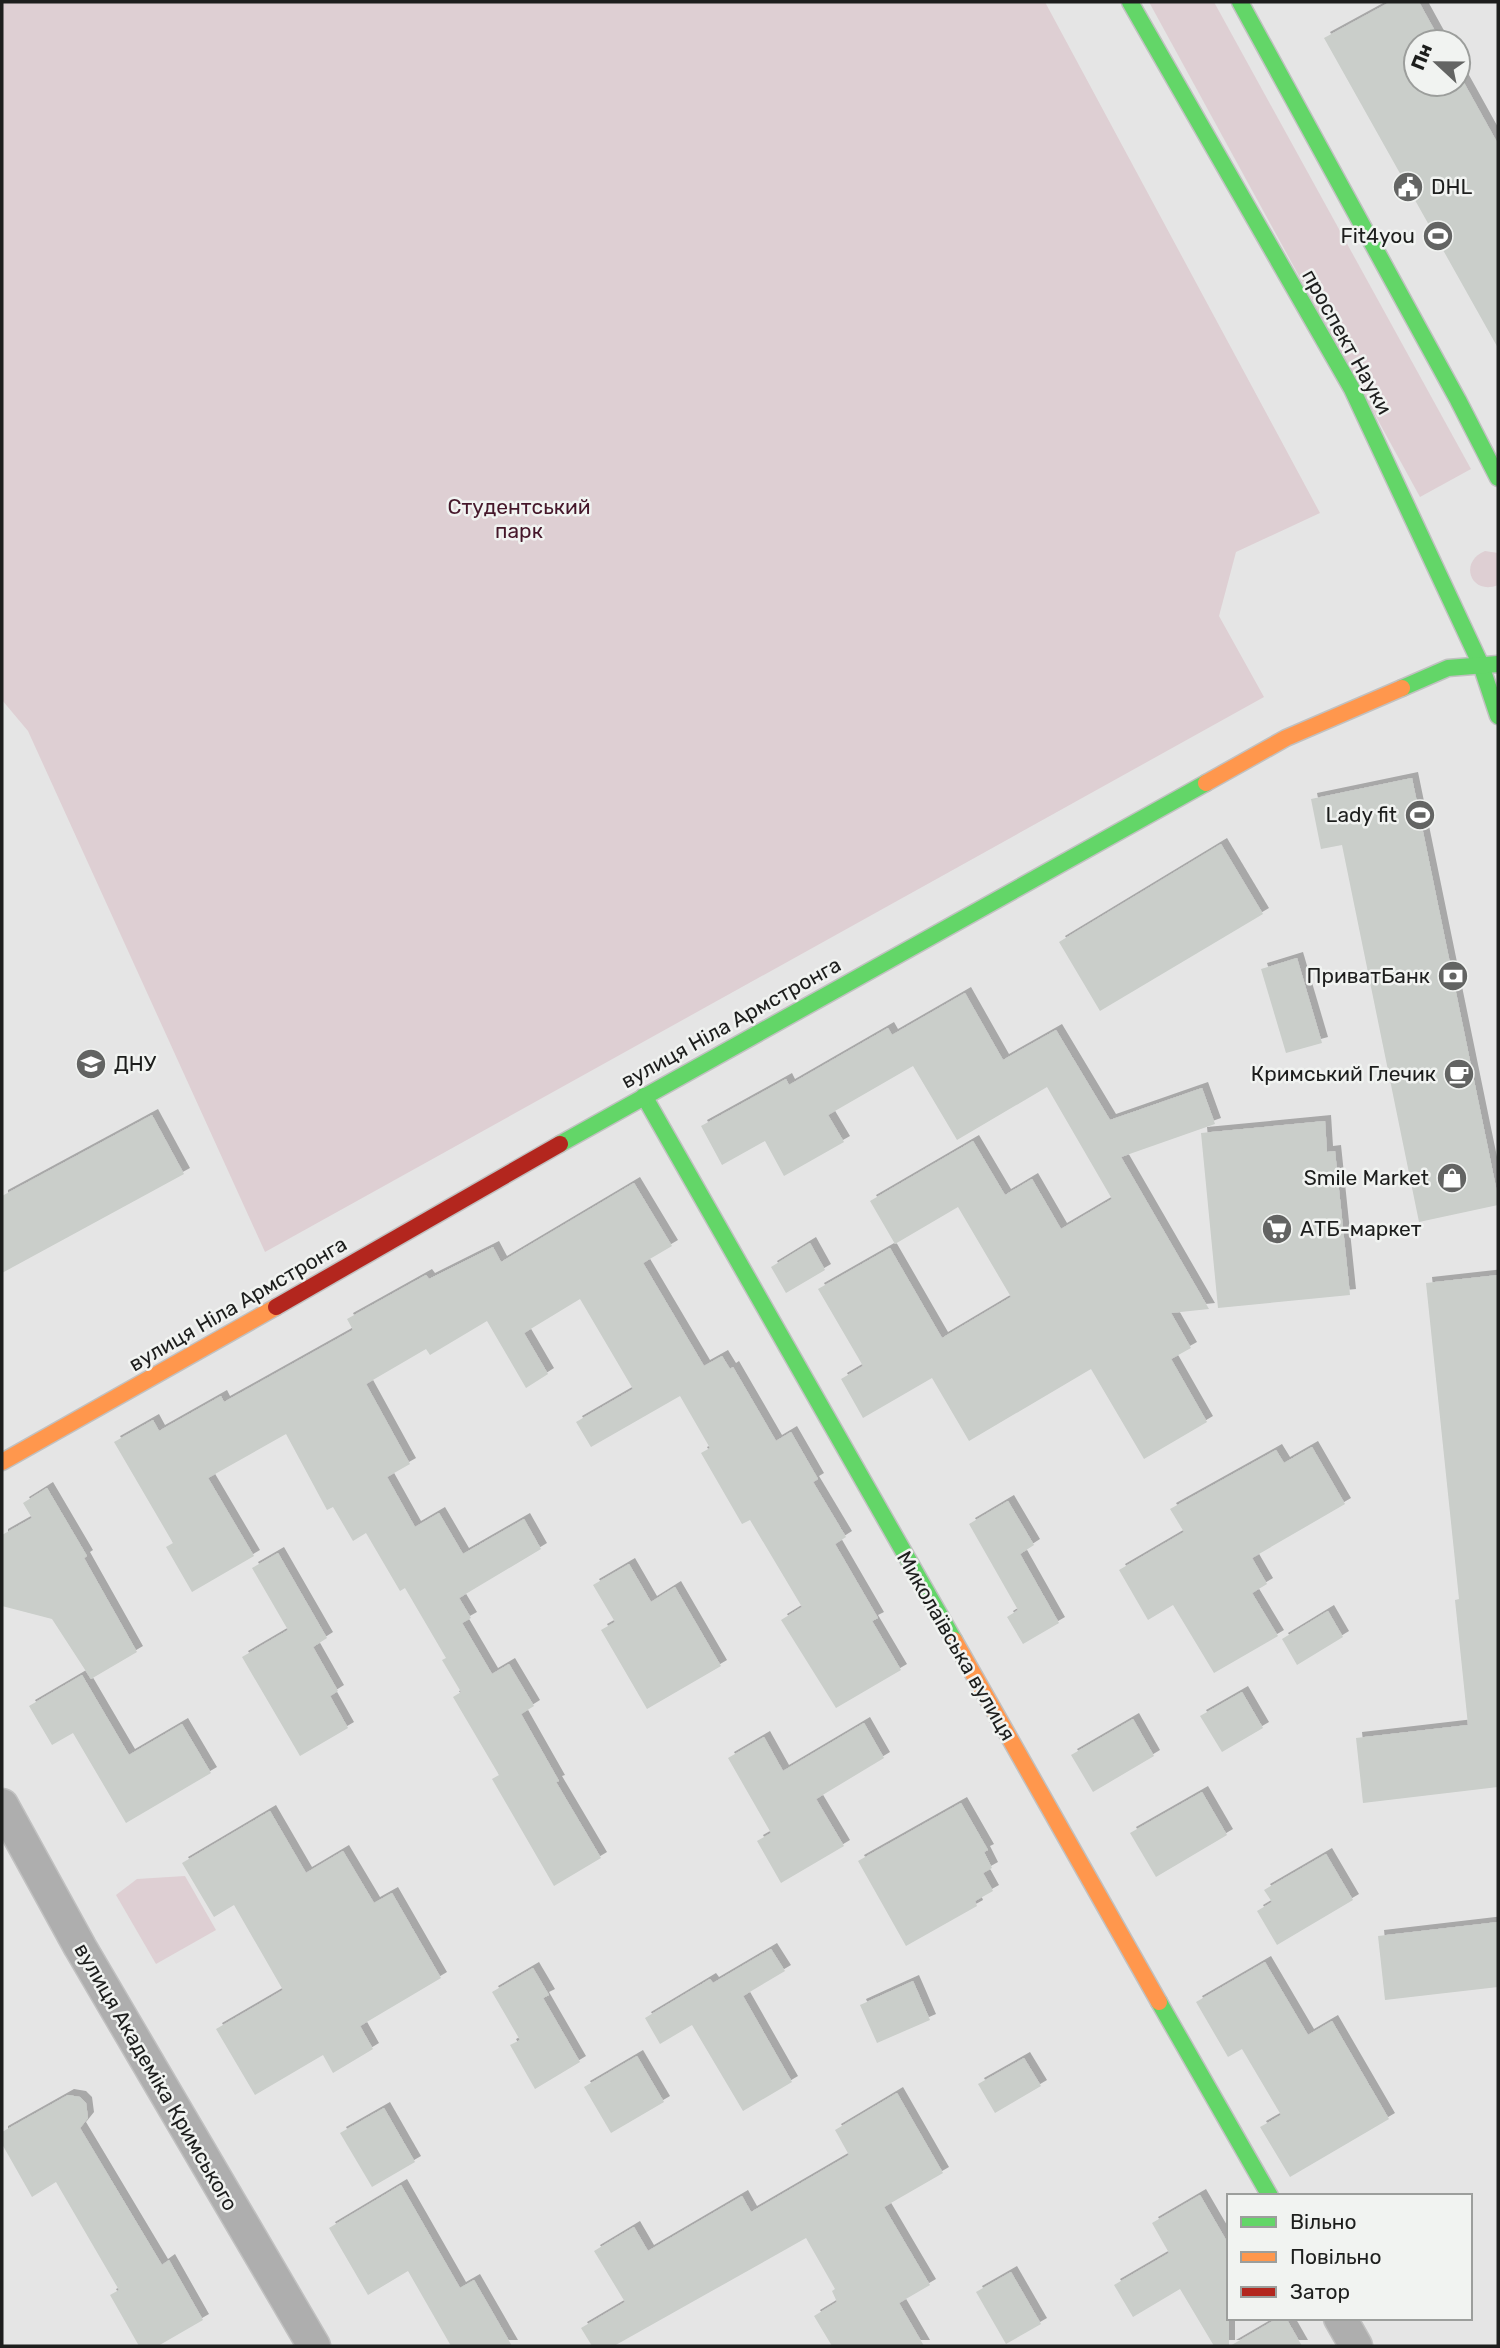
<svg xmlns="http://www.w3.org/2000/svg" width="1500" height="2348" viewBox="0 0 1500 2348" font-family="Rubik,sans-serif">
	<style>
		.green { fill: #decfd3 }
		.building { fill: #caceca; filter: url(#shadow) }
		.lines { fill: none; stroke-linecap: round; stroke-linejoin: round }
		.street-casing { stroke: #c1c1c1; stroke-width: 35 }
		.fast-casing { stroke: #c1c1c1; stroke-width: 19 }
		.slow-casing { stroke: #c1c1c1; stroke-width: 19 }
		.jam-casing { stroke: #c1c1c1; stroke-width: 19 }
		.street { stroke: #aeaeae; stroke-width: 32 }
		.fast { stroke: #63d668; stroke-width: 16 }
		.slow { stroke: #ff974d; stroke-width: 16 }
		.jam { stroke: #b3261e; stroke-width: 16 }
		.labels { text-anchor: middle; stroke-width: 5; stroke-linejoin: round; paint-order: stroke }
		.poi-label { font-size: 21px; fill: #1d1e1d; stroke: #f1f3f1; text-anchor: end }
		.street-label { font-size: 21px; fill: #1d1e1d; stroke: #f1f3f1 }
		.park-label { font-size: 21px; fill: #45172a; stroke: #f1f3f1 }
	</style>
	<defs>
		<filter id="shadow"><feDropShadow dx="6" dy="-6" stdDeviation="0" flood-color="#0004"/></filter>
	</defs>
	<rect width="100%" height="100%" fill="#e5e5e5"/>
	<g class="green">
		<polygon points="2,2 1045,2 1320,513 1236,552 1219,616 1264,697 265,1252 28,731 2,700"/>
		<polygon points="1149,2 1214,2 1471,469 1420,497"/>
		<path d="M1485 551 1498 553V585C1471 596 1458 562 1485 551Z"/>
		<polygon points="185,1876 216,1930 156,1964 116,1895 137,1879"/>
	</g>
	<g class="building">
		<polygon points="1390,2 1419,2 1441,42 1416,42 1416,84 1458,84 1458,72 1498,144 1498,348 1324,38"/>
		<polygon points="1412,778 1498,1197 1498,1205 1419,1222 1342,845 1321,849 1311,799"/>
		<polygon points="1221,844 1263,914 1100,1011 1059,942"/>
		<polygon points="1297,958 1322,1043 1286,1053 1261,969"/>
		<polygon points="965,993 1003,1060 1056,1030 1110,1120 1202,1088 1215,1124 1121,1157 1209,1309 1171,1313 1191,1348 1171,1359 1207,1422 1144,1459 1091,1369 969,1441 932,1378 863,1418 841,1379 863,1366 818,1289 890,1248 942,1338 1011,1297 958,1207 895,1244 870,1201 973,1141 1005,1195 1032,1179 1061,1229 1112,1199 1047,1087 957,1140 913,1066 828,1115 844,1142 784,1176 765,1141 722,1165 701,1126 786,1079 789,1085 888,1028 892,1035"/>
		<polygon points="152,1115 184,1174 2,1273 2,1196"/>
		<polygon points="1325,1121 1327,1152 1335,1151 1350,1295 1218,1308 1201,1133"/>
		<polygon points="634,1183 672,1246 643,1263 704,1366 722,1356 730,1369 733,1367 776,1441 791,1432 818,1479 813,1482 846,1537 835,1544 878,1618 872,1621 901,1670 836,1708 781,1620 802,1607 750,1520 742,1524 701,1453 710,1448 680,1396 591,1447 576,1422 633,1389 580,1299 524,1333 548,1374 526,1388 487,1321 430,1355 426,1349 366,1384 410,1464 387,1477 415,1527 439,1513 463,1554 524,1519 541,1549 459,1598 471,1618 462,1623 492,1674 509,1664 534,1706 521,1714 559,1781 556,1782 601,1858 554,1886 492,1779 499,1775 453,1697 461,1692 442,1660 446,1658 405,1588 400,1591 366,1533 353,1541 333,1507 327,1510 286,1434 208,1478 254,1556 192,1592 166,1547 173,1543 114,1442 153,1420 159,1431 221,1396 224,1402 353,1330 347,1319 426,1275 429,1279 493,1247 501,1262"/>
		<polygon points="810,1243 825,1270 786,1293 771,1267"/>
		<polygon points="1498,1275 1498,1787 1363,1803 1356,1738 1468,1725 1455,1600 1459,1599 1426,1283"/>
		<polygon points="1312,1447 1345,1504 1252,1558 1267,1584 1252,1593 1278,1636 1214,1673 1173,1605 1148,1620 1119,1570 1184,1532 1170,1509 1276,1450 1284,1463"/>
		<polygon points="47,1488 87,1556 84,1558 137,1652 91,1679 52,1619 2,1606 2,1535 32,1518 23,1503"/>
		<polygon points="1008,1501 1034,1545 1020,1554 1059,1623 1023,1644 1007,1617 1018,1610 969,1524"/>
		<polygon points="278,1553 327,1638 313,1647 338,1691 330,1696 348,1728 300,1756 242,1657 288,1630 252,1568"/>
		<polygon points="629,1564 651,1602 675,1587 721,1666 647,1709 601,1630 615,1622 593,1585"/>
		<polygon points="1328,1611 1343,1637 1297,1665 1282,1639"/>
		<polygon points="82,1675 129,1755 182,1724 211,1773 126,1823 73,1733 52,1745 29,1706"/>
		<polygon points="1242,1692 1263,1728 1222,1752 1200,1716"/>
		<polygon points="1133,1719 1154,1756 1093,1792 1071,1755"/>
		<polygon points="864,1723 884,1758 816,1799 844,1846 781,1883 757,1841 771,1833 728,1758 764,1737 783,1771"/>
		<polygon points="1202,1792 1227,1835 1156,1877 1130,1833"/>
		<polygon points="961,1803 988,1850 984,1852 992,1868 983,1873 993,1891 975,1901 977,1906 906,1946 858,1861"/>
		<polygon points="270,1811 306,1873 343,1851 374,1903 392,1893 441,1978 360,2026 373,2049 333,2073 323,2055 255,2095 216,2029 283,1990 234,1905 214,1917 182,1863"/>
		<polygon points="1326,1854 1353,1900 1277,1945 1257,1911 1272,1902 1264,1890"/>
		<polygon points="1498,1922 1498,1987 1385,2000 1378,1936"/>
		<polygon points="771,1949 785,1971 743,1996 792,2082 743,2111 692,2025 660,2044 645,2018 710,1979 713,1983"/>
		<polygon points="1265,1962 1308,2035 1332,2021 1389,2119 1290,2177 1260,2127 1281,2115 1242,2049 1228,2057 1196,2002"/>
		<polygon points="533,1968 549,1995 543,1998 580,2062 535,2089 510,2045 520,2040 492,1992"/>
		<polygon points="913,1981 930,2020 877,2043 860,2005"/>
		<polygon points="637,2056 664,2102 611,2133 584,2087"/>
		<polygon points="1024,2058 1041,2086 995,2113 978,2084"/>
		<polygon points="897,2093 943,2173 884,2207 930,2285 899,2303 924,2346 832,2346 814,2316 837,2302 832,2291 835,2289 806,2238 614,2346 592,2346 581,2328 625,2302 594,2251 634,2227 648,2251 742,2196 751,2212 849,2155 835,2130"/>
		<polygon points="68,2095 80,2097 86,2103 88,2118 80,2128 162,2265 169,2260 203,2320 158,2346 139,2346 110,2295 119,2290 56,2182 32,2197 2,2144 2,2132"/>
		<polygon points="384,2108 415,2162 372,2187 340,2133"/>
		<polygon points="401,2185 460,2288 474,2280 512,2346 451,2346 408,2271 368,2295 329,2228"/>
		<polygon points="1200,2195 1229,2245 1229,2346 1214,2346 1180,2289 1133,2317 1114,2285 1169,2253 1152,2223"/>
		<polygon points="1011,2272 1041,2324 1006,2344 976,2292"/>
		<polygon points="1278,2318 1286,2318 1302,2346 1230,2346"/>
	</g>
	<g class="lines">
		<g class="street-casing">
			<g id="street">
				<polyline points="2,1805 80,1947 314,2346"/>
				<polyline points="1340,2318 1356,2346"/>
			</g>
		</g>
		<g class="fast-casing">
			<g id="fast">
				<polyline points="1130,2 1352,389 1481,665 1498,716"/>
				<polyline points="1240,2 1458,400 1498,478"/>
				<polyline points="1402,688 1448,668 1498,664"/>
				<polyline points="644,1096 954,1640"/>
				<polyline points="560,1144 1206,783"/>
				<polyline points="1159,2002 1270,2196"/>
			</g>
		</g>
		<g class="slow-casing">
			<g id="slow">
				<polyline points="1206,783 1286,738 1402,688"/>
				<polyline points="2,1462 276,1307"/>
				<polyline points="954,1640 1159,2002"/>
			</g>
		</g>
		<g class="jam-casing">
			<polyline id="jam" points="276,1307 560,1144"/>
		</g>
		<use href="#street" class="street"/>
		<use href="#fast" class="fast"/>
		<use href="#slow" class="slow"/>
		<use href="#jam" class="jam"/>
	</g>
	<defs>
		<g id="civic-disc" transform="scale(1.575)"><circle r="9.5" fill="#636463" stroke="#f1f3f1"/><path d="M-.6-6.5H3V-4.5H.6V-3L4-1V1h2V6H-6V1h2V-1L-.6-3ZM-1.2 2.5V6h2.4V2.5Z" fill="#fff"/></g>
		<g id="stadium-disc" transform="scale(1.575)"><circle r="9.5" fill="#636463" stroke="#f1f3f1"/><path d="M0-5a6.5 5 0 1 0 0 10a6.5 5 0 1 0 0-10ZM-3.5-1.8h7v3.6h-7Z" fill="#fff"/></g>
		<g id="bank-disc" transform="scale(1.575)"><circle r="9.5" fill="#636463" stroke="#f1f3f1"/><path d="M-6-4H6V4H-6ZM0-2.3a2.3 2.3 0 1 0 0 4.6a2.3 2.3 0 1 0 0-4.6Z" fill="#fff"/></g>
		<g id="university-disc" transform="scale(1.575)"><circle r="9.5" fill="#636463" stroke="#f1f3f1"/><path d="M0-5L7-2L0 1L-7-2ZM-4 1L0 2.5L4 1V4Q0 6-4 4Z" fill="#fff"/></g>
		<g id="cafe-disc" transform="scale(1.575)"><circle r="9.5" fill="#636463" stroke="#f1f3f1"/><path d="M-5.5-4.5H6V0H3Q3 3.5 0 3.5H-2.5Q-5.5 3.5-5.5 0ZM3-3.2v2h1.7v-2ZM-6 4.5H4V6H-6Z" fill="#fff"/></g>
		<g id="shop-disc" transform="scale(1.575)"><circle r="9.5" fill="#636463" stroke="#f1f3f1"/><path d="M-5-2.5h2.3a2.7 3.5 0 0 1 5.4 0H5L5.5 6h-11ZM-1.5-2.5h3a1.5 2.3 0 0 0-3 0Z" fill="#fff"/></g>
		<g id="supermarket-disc" transform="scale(1.575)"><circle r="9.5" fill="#636463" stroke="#f1f3f1"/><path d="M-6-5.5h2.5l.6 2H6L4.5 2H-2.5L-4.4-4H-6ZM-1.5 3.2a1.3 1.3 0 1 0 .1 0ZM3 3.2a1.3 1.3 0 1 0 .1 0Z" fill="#fff"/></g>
	</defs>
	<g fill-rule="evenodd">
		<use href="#civic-disc" x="1408" y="187"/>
		<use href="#stadium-disc" x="1438" y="236"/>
		<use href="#stadium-disc" x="1420" y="815"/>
		<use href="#bank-disc" x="1453" y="976"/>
		<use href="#university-disc" x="91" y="1064"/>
		<use href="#cafe-disc" x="1459" y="1074"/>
		<use href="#shop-disc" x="1452" y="1178"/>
		<use href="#supermarket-disc" x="1277" y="1229"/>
	</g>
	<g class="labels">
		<g class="poi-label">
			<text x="1431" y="194" text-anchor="start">DHL</text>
			<text x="1415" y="243">Fit4you</text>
			<text x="1397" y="822">Lady fit</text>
			<text x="1430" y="983">ПриватБанк</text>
			<text x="114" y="1071" text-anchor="start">ДНУ</text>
			<text x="1436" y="1081">Кримський Глечик</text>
			<text x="1429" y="1185">Smile Market</text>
			<text x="1300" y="1236" text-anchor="start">АТБ-маркет</text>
		</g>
		<g class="street-label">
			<text transform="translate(1347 342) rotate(61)" y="7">проспект Науки</text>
			<text transform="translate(731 1023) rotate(-29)" y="7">вулиця Ніла Армстронга</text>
			<text transform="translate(238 1304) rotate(-30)" y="7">вулиця Ніла Армстронга</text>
			<text transform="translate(956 1646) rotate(60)" y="7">Миколаївська вулиця</text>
			<text transform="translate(156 2077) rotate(60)" y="7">вулиця Академіка Кримського</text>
		</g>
		<g class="park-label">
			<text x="519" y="514">Студентський<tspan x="519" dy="24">парк</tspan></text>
		</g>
	</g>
	<rect width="1500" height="2348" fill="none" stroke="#1d1e1d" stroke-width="7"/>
	<rect x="1227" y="2194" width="245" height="126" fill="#f1f3f1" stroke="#9c9e9c" stroke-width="2"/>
	<rect x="1241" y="2217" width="35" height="10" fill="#63d668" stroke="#9c9e9c" stroke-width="2"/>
	<text x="1290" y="2229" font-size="21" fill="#1d1e1d">Вільно</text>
	<rect x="1241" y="2252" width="35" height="10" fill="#ff974d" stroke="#9c9e9c" stroke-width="2"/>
	<text x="1290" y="2264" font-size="21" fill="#1d1e1d">Повільно</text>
	<rect x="1241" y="2287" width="35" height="10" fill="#b3261e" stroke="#9c9e9c" stroke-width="2"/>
	<text x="1290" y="2299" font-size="21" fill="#1d1e1d">Затор</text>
	<g transform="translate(1437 63) rotate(292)"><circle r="33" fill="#f1f3f1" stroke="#9c9e9c" stroke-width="2"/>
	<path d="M0-5L12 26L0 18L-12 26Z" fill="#636463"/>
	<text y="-10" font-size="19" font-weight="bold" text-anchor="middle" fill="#1d1e1d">Пн</text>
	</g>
</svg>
